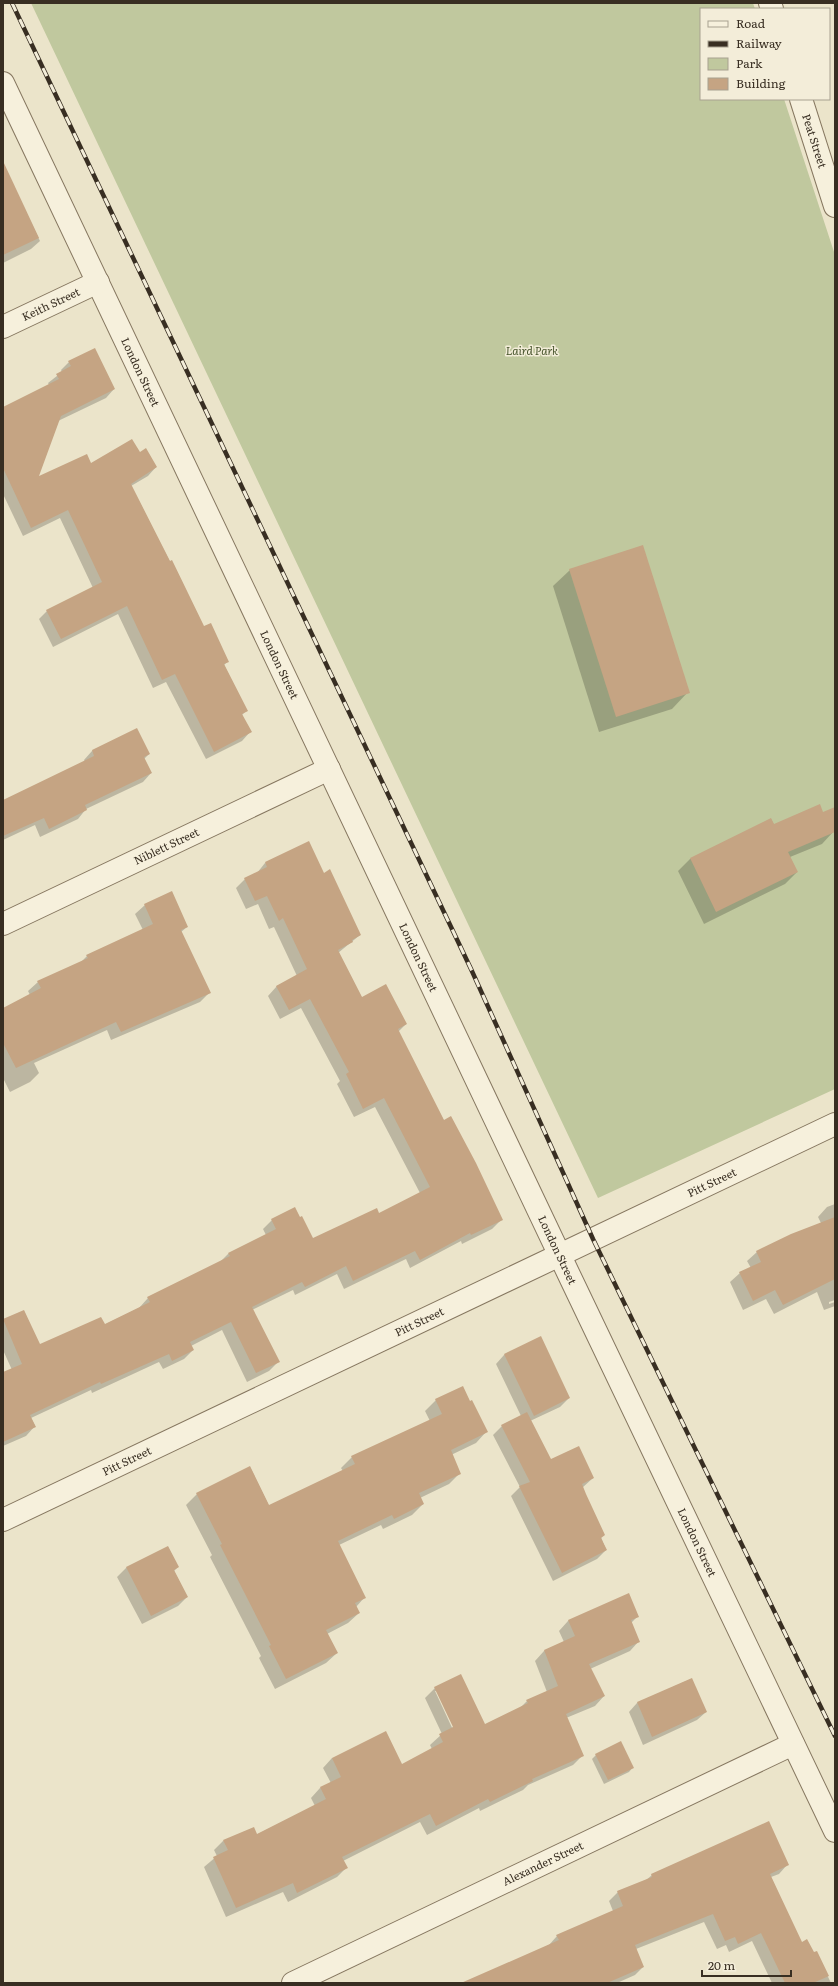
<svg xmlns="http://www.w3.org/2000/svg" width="838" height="1986" viewBox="0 0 838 1986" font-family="Literata,serif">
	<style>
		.green { fill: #c0c89e }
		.shadow { fill: #0003; fill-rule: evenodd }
		.building { fill: #c5a483 }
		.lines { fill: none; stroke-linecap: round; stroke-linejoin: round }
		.minor-casing { stroke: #867760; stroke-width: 24 }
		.minor { stroke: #f6f0dc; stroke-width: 22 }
		.rail-casing { stroke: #382e22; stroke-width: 4.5 }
		.rail { stroke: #f3edd9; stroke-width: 3; stroke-dasharray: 9; stroke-linecap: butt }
		.labels { text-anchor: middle; stroke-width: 3; stroke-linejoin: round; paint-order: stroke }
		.street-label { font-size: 11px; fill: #382e22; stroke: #f3edd9 }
		.park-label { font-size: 11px; font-style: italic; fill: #45522a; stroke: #f3edd9 }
	</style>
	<rect width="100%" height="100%" fill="#ebe4ca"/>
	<polygon class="green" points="31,3 753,3 755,9 701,9 701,99 784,99 835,255 835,1089 598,1198"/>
	<g class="shadow">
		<polygon points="17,193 40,241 31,249 3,263 3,199"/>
		<polygon points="69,362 114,389 106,398 58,421 37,478 139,453 156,467 148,476 131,486 204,628 227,662 224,665 246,711 242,715 250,732 242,741 206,759 166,682 153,688 118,614 53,647 39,619 47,611 93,588 60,518 23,536 3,494 3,409 49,385 48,383 62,372 61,370"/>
		<polygon points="570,570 688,692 672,709 599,732 553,586"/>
		<polygon points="137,730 149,754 144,759 151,773 143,782 86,809 78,819 40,837 35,825 3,840 3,801 85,762 84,760 92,751"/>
		<polygon points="823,814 834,831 822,844 790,857 797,872 785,884 704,924 678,871 690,859 771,819 774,825"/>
		<polygon points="265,863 324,874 360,935 338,953 362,998 406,1024 398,1032 444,1121 501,1220 492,1229 462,1244 461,1241 410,1268 406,1259 344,1289 337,1274 295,1295 293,1290 252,1310 278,1362 269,1371 247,1382 222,1330 191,1346 193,1350 184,1359 163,1369 159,1362 92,1393 91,1390 31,1418 35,1426 26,1436 3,1446 3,1374 12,1370 3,1350 3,1320 24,1311 39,1345 104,1325 139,1308 148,1298 220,1262 228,1254 266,1235 263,1229 272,1220 313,1239 379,1214 420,1193 375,1107 354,1117 337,1084 340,1081 301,1008 280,1019 268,996 277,986 297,976 274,927 269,929 258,904 246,909 236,888 245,879 257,873"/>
		<polygon points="145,905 187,927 181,932 209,993 200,1002 111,1040 107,1030 34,1063 39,1073 30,1082 10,1092 3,1078 3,1009 30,995 28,991 38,982 80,963 87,956 143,930 135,914"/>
		<polygon points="835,1204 835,1300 829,1302 829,1304 835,1302 835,1306 824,1310 817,1292 774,1314 766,1299 743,1310 730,1282 740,1273 751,1268 747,1261 757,1252 821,1223 818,1217 827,1207"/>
		<polygon points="540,1338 569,1398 560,1407 530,1421 550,1461 593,1478 582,1488 606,1550 597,1559 553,1581 511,1496 520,1487 493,1435 502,1426 521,1416 496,1364 504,1355"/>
		<polygon points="436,1400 486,1432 476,1443 451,1455 460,1473 449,1484 420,1498 423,1504 412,1515 383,1529 381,1525 339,1545 364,1598 356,1607 359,1613 348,1623 327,1634 337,1653 326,1663 275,1689 259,1658 261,1656 210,1557 212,1555 186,1505 197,1494 250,1467 269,1506 343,1471 341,1468 352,1457 430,1421 425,1411"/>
		<polygon points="168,1547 178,1567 174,1571 187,1597 178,1606 142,1624 117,1577 126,1568"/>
		<path d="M628 1595 638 1616 631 1623 639 1641 630 1651 590 1669 604 1696 595 1706 566 1718 583 1755 573 1765 528 1785 523 1790 480 1811 479 1808 427 1835 420 1822 343 1861 346 1868 337 1877 288 1902 283 1892 226 1917 204 1867 217 1856 214 1850 223 1841 256 1835 315 1806 311 1798 320 1788 331 1783 323 1768 332 1758 402 1766 432 1749 430 1745 442 1734 425 1698 435 1688 485 1725 519 1709 527 1701 547 1692 535 1661 544 1651 564 1642 559 1631 568 1621ZM435 1691H437L456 1731 454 1732Z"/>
		<polygon points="691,1679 706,1712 697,1720 643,1745 629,1712 637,1703"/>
		<polygon points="596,1755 633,1767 629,1772 604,1784 592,1759"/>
		<polygon points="787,1865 779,1874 771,1877 801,1943 813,1954 816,1952 831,1983 772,1983 752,1941 729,1952 726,1945 717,1949 704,1922 636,1949 643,1967 635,1975 617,1983 469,1983 549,1945 557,1936 613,1911 609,1901 618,1892 645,1881 652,1875"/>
	</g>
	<g class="building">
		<polygon points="3,161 39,238 3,255"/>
		<polygon points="95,348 115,389 61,416 39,476 87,454 91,463 132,439 140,452 146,448 157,467 131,484 170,561 172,560 204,626 211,623 229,662 224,664 248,711 242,714 252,732 214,752 175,674 162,680 127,606 61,639 46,610 102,582 68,510 31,528 3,468 3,407 59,379 56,374 71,366 68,361"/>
		<polygon points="643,545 690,693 616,717 569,569"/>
		<polygon points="137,728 150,754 144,757 152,773 85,805 87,810 49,829 44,818 3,836 3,800 94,756 92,750"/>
		<polygon points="820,804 823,812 835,807 835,832 788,852 798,872 716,912 690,858 771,818 774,824"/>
		<polygon points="309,841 324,873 330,869 361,935 352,940 353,942 338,950 362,997 386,984 407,1024 398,1029 444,1120 451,1116 476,1163 503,1220 471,1235 470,1233 420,1260 415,1251 353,1281 346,1266 305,1287 302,1282 252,1307 280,1362 256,1373 231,1322 190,1342 194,1350 172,1361 169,1354 101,1384 100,1382 30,1415 36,1427 3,1442 3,1372 22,1364 3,1319 24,1310 40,1344 101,1317 105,1324 150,1302 147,1297 230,1256 228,1253 276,1229 271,1219 295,1207 300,1217 302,1216 313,1238 377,1208 379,1213 430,1187 384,1098 363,1109 346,1074 349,1072 310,999 289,1010 276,986 307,969 283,918 279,921 267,896 255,901 244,878 267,867 265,862"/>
		<polygon points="172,891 188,927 181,930 211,993 121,1032 116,1022 16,1068 3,1043 3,1008 41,988 37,981 88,958 86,955 153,924 144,904"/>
		<polygon points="835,1217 835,1279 783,1305 775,1290 753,1301 739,1272 761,1262 756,1251 791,1234"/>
		<polygon points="541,1336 570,1398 534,1416 504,1354"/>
		<polygon points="463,1386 470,1401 472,1400 488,1432 451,1450 461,1474 419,1493 424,1504 394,1519 392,1515 338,1541 366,1598 355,1603 360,1613 326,1630 338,1653 286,1679 269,1646 271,1645 220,1545 222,1544 196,1493 250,1466 269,1505 355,1464 351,1456 442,1414 435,1399"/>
		<polygon points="527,1412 551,1459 579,1446 594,1478 582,1484 586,1494 605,1535 601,1538 607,1550 562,1573 519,1486 530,1482 501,1425"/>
		<polygon points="168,1546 179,1567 174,1570 188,1597 151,1616 126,1567"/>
		<polygon points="629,1593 639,1617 631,1620 640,1642 589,1664 605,1696 566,1714 584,1756 532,1779 533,1781 490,1802 488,1799 436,1826 430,1814 342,1857 348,1868 297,1893 293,1883 236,1908 213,1857 228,1850 223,1840 254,1827 257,1834 326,1799 320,1787 341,1777 332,1758 386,1731 402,1764 443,1742 439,1734 453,1727 434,1687 461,1674 485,1724 528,1703 526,1700 558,1686 544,1650 575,1636 568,1620"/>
		<polygon points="692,1678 707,1712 652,1737 637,1702"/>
		<polygon points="621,1741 634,1768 608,1780 595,1754"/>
		<polygon points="769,1821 789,1865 770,1874 802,1942 807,1939 814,1952 817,1951 829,1976 813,1983 785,1983 761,1933 738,1944 735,1937 725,1941 713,1914 635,1945 644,1967 607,1983 461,1983 559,1940 556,1935 623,1906 617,1891 652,1877 651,1874"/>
	</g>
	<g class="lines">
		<g class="minor-casing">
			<g id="minor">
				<polyline points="770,3 772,9"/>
				<path id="s1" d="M3 83 571 1279 835 1831"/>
				<path id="s2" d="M801 99 835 206"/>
				<path id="s3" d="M3 327 98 282"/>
				<path id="s4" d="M3 924 329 769"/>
				<path id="s5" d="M3 1520 835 1124"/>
				<path id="s6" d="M293 1983 793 1744"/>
			</g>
		</g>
		<use href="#minor" class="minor"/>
		<g class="rail-casing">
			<polyline id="rail" points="12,3 471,969 593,1239 835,1736"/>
		</g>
		<use href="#rail" class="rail"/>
	</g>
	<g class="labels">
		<g class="street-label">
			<text dy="4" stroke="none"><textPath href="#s2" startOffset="44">Peat Street</textPath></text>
			<text dy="4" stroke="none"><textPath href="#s3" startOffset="53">Keith Street</textPath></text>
			<text dy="4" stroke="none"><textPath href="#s1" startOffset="320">London Street</textPath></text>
			<text dy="4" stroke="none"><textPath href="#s1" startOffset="644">London Street</textPath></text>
			<text dy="4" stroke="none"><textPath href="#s4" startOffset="181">Niblett Street</textPath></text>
			<text dy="4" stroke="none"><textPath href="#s1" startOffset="968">London Street</textPath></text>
			<text dy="4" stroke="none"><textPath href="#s5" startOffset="785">Pitt Street</textPath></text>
			<text dy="4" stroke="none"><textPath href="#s1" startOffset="1292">London Street</textPath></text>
			<text dy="4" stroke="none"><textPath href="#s5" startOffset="461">Pitt Street</textPath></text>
			<text dy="4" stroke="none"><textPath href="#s5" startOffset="137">Pitt Street</textPath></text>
			<text dy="4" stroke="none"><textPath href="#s1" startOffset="1616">London Street</textPath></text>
			<text dy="4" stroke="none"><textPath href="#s6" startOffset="277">Alexander Street</textPath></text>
		</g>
		<g class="park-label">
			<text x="532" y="355">Laird Park</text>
		</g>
	</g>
	<rect width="838" height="1986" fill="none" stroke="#382e22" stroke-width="8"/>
	<rect x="700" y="8" width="130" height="92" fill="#f3edd9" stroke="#a8a190"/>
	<rect x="708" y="21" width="20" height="6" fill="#f6f0dc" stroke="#a8a190"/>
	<text x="736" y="28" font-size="12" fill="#382e22">Road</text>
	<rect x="708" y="41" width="20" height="6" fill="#382e22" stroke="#a8a190"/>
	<text x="736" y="48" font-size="12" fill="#382e22">Railway</text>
	<rect x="708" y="58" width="20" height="12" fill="#c0c89e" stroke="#a8a190"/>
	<text x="736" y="68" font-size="12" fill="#382e22">Park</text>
	<rect x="708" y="78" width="20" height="12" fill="#c5a483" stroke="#a8a190"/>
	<text x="736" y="88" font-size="12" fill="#382e22">Building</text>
	<path d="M702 1970v6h89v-6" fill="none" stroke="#382e22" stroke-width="2"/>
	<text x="708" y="1970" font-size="12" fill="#382e22" stroke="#f3edd9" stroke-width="3" paint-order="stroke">20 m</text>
</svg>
